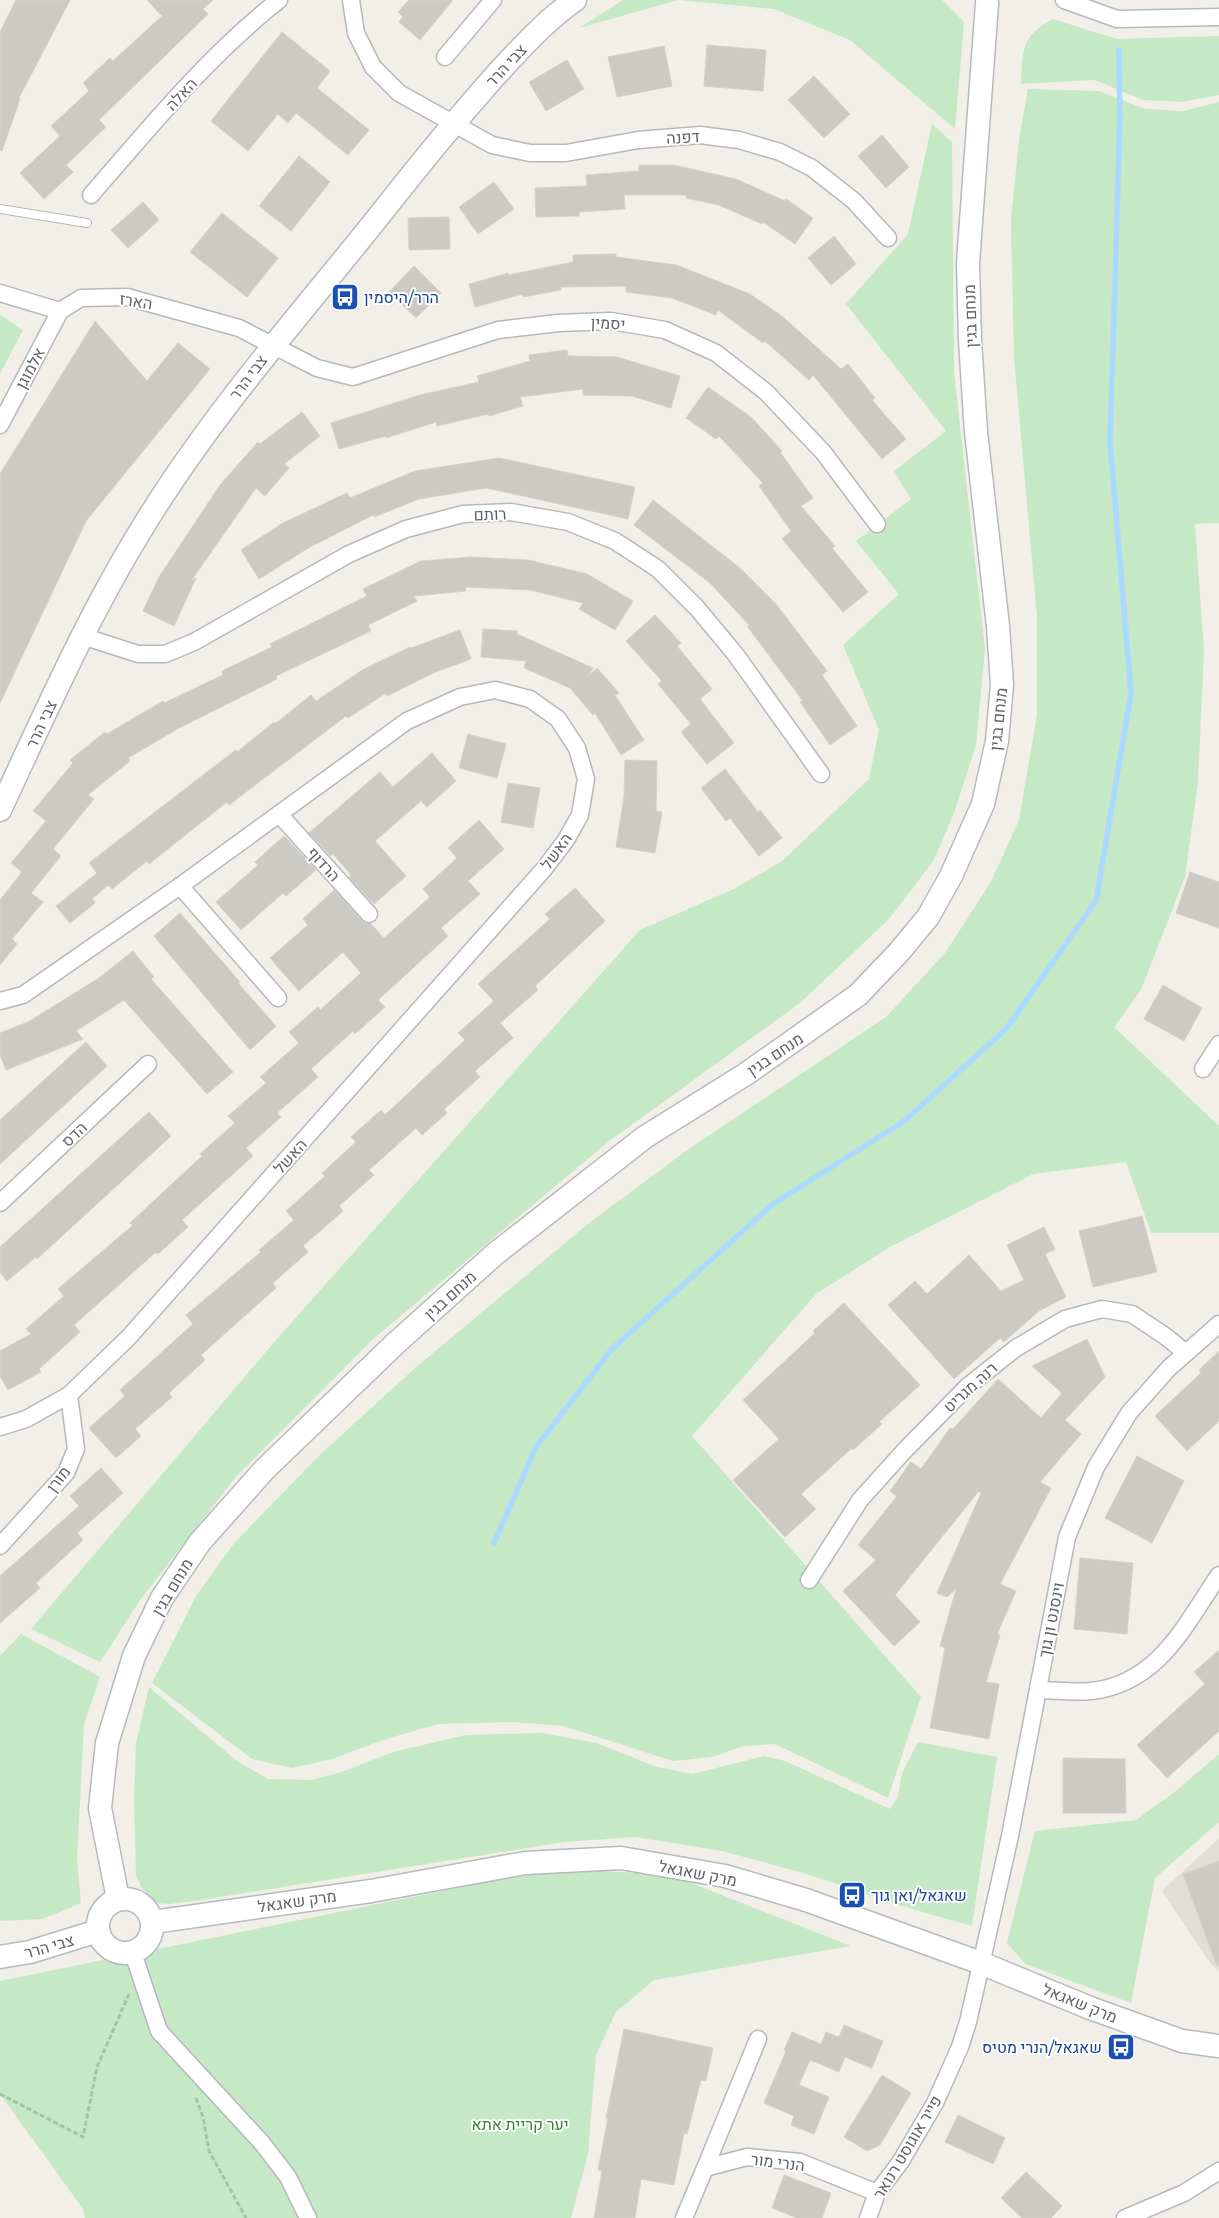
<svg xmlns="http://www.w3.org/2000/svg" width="1219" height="2218" viewBox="0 0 1219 2218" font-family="Ubuntu,Heebo,sans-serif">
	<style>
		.education { fill: #e1ded6 }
		.green { fill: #c5e8c5 }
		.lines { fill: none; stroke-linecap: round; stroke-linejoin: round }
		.stream { stroke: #aadaff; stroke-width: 5.5 }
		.building { fill: #cccac5; stroke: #d6d1c6 }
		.lane-casing { stroke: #b5b8bc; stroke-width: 10 }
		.street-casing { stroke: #b5b8bc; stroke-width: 19 }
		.secondary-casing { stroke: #b6babf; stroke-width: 25 }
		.path { stroke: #9cc7a9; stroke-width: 3; stroke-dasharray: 5 2.5; stroke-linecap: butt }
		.lane { stroke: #fff; stroke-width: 8 }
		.street { stroke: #fff; stroke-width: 16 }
		.secondary { stroke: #fff; stroke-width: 22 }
		.labels { text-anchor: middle; stroke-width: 4; stroke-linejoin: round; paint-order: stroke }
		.street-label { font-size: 16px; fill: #5f6368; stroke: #fff }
		.transit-label { font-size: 16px; fill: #164399; stroke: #fff; text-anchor: start }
		.park-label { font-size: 16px; fill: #348238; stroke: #fff }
	</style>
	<rect width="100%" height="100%" fill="#f1efe8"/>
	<polygon class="education" points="1219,1838 1219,1971 1211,1964 1162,1891"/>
	<g class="green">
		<polygon points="623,0 942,0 964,22 955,129 850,40 774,9 678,0 579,28"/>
		<path d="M1053 19 1117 39 1219 36V95L1181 102 1143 100 1095 80 1021 84C1023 50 1020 37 1053 19Z"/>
		<polygon points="1028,89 1099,91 1145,109 1183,111 1219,102 1219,523 1195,524 1204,651 1198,782 1185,877 1141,990 1114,1027 1219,1126 1219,1233 1151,1233 1126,1162 1033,1174 888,1248 816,1294 692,1436 921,1697 888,1798 775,1744 744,1746 712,1757 673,1761 563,1726 512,1722 438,1724 383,1740 332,1759 292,1768 252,1759 152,1683 196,1596 235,1542 322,1453 415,1368 589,1223 686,1151 887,1016 945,953 991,882 1019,820 1037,715 1037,617 1014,357 1011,220 1019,139"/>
		<polygon points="932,124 952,142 954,372 985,649 976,745 954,813 934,860 889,919 800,1003 608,1142 373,1339 235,1478 140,1600 100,1662 31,1629 276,1340 640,930 736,888 782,861 869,779 879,730 843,645 899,594 856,541 911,499 894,471 946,431 846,304 908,234"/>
		<polygon points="0,315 23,330 0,374"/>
		<polygon points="21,1634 100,1677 84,1724 77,1859 81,1903 43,1919 0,1921 0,1656"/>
		<polygon points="149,1687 237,1761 268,1779 311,1780 342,1772 393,1752 466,1735 541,1733 597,1743 657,1767 693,1774 764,1756 785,1761 890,1809 898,1797 902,1773 918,1742 997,1757 972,1926 909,1908 800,1872 722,1851 635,1837 564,1842 195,1901 169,1904 157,1903 142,1888 136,1876 134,1798 136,1743"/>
		<polygon points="1219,1754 1219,1822 1155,1878 1131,2003 1025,1964 1007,1943 1035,1831 1136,1820 1176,1791"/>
		<polygon points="555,1868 671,1875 851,1946 654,1980 616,2012 596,2055 588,2154 571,2218 85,2218 83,2209 0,2094 0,1981"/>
	</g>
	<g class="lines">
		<polyline class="stream" points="494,1543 536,1447 612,1349 773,1204 903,1122 1006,1029 1096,901 1131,693 1110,442 1120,117 1119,50"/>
	</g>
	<g class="building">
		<polygon points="16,0 70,0 19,98 20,99 2,151 0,150 0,32"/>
		<polygon points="147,0 213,0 203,9 208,14 99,120 106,127 66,165 73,172 44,199 20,173 60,136 51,126 89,91 83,83 110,58 113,61 162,16"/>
		<polygon points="409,0 453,0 420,40 399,22 403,17 398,12"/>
		<polygon points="282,32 330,71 317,88 369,130 348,155 296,113 288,123 278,114 248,151 211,121"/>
		<polygon points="707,45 766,50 763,91 704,86"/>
		<polygon points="664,46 672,86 617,97 608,57"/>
		<polygon points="567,60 584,89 546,111 529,82"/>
		<polygon points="814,76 850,114 824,138 788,100"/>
		<polygon points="882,135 909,167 886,188 858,156"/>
		<polygon points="299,156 330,182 291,231 259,206"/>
		<polygon points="639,165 673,165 736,179 785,201 786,199 813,218 795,244 763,222 762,224 719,205 686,198 686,195 624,195 625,209 579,212 579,216 536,217 535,188 587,186 586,175 639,171"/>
		<polygon points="494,182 514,209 478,234 459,207"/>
		<polygon points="143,202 159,220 128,248 111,230"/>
		<polygon points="222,213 278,258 247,297 190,252"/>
		<polygon points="449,217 450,249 409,250 408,218"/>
		<polygon points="834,236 856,264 831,285 808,258"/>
		<polygon points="616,254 616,257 676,265 750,294 783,317 841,369 848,364 875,398 872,400 906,439 882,459 813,375 809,380 765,341 763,343 718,310 716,315 672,298 626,292 626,286 560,287 561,290 523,297 523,294 475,307 469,284 508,273 508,275 573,262 573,255"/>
		<polygon points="414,266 441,293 416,318 389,292"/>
		<polygon points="95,321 147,381 178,343 210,369 86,521 0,703 0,474"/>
		<polygon points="567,350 568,356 617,357 680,376 671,408 632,396 583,395 583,389 520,397 523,406 489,416 488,414 437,426 436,422 386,438 386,436 339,449 331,423 420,395 479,382 477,376 530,361 529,355"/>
		<polygon points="708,387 751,417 782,451 780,452 813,498 801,506 835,546 832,548 868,592 843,612 782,539 791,531 759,486 763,483 719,436 716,439 686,418"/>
		<polygon points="302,412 320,436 284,464 289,468 265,496 256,488 191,581 196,578 174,626 143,611 159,577 220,485 258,442 260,444"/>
		<polygon points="499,458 635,487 628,519 486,488 419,499 374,517 373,515 310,547 259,579 241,550 283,523 347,493 350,498 415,471"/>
		<polygon points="653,500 740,568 776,604 827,671 822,675 857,726 830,745 800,702 803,701 747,626 749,625 710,583 634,525"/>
		<polygon points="471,557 528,560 587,574 633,601 615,630 579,609 583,603 530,590 465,587 466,591 414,596 417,601 368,625 371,631 276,676 277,679 179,728 128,758 130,761 88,795 94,799 53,849 61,856 31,893 43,902 12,939 17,944 0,965 0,900 22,872 11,863 46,821 33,811 73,763 70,760 105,732 107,734 163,701 164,703 223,675 222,671 272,647 270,644 367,596 363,589 421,561"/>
		<polygon points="655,615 681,643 677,646 712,689 700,699 734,743 707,764 681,732 691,724 658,684 662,681 626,641"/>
		<polygon points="483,629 517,631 517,634 593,668 587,677 597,668 619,693 615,695 644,740 621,755 595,713 593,715 570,688 524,668 526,661 481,657"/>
		<polygon points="460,630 471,659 433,673 387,696 386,693 348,718 346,716 229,805 227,802 149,864 147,861 112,889 108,885 92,899 95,903 70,923 56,906 97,873 89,863 194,782 236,750 237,752 274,722 275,724 311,695 316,701 364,669 410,647 411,648"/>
		<polygon points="468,734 506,744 497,778 459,768"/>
		<polygon points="432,753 456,781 427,807 421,801 375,841 406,876 374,904 349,877 351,875 333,854 331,856 309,833 380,772 393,787"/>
		<polygon points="625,760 657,761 656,811 662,812 655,853 616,847 624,797"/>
		<polygon points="725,769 758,812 760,810 782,838 759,856 730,818 726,821 701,788"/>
		<polygon points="508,783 540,788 533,828 501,822"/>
		<polygon points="479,820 504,849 468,881 480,894 441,928 448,936 378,1000 385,1007 355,1034 353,1031 311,1069 318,1077 277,1113 281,1117 246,1148 253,1156 182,1220 188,1227 158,1254 156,1252 74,1325 80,1332 39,1369 41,1372 8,1390 0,1376 0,1351 31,1334 26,1329 64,1296 58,1289 133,1225 130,1223 202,1156 200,1154 235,1123 228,1116 266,1083 260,1077 299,1043 289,1032 318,1007 320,1010 361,973 343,952 299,991 270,958 308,925 303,919 334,890 362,921 371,924 384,938 430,897 423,889 457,858 448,848"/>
		<polygon points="284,836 316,870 286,896 283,893 241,930 216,902 258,865 255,862"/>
		<polygon points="1190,872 1219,882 1219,928 1176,913"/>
		<polygon points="575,888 605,921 535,986 538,990 500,1023 513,1038 475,1071 480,1077 444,1109 447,1113 422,1135 416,1128 369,1170 374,1175 339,1206 343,1211 303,1246 308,1252 273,1283 276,1288 201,1355 205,1360 169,1393 172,1397 135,1429 141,1436 116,1458 89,1428 125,1396 120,1390 193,1324 186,1315 261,1252 259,1250 294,1220 286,1211 325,1176 322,1173 356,1142 351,1137 381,1110 385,1115 465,1040 458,1033 494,1001 478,984 550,919 545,914"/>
		<polygon points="180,913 240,982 238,983 276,1026 250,1050 154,936"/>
		<polygon points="133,951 154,977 151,979 233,1072 207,1094 124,1000 76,1031 83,1039 6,1070 0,1055 0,1033 28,1022 99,978"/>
		<polygon points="1163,985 1202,1008 1184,1041 1144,1019"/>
		<polygon points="86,1042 107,1066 0,1164 0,1120"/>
		<polygon points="149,1112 171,1136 37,1259 36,1257 7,1281 0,1272 0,1247"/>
		<polygon points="1142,1216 1157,1272 1093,1287 1079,1231"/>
		<polygon points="1044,1227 1055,1249 1045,1254 1066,1297 1039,1311 1004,1342 1000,1338 954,1379 888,1305 915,1281 927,1294 969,1255 1001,1291 1024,1280 1007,1245"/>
		<polygon points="844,1303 920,1385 879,1422 882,1424 853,1450 852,1448 801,1494 816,1509 785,1537 733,1480 779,1439 743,1400 815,1333 813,1331"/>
		<polygon points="1087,1339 1105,1377 1065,1420 1081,1434 1040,1482 1051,1488 1000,1584 1016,1591 997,1634 1000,1635 986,1682 999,1684 989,1739 930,1728 945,1648 940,1646 956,1589 947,1597 937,1593 981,1493 979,1491 895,1595 920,1622 894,1646 843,1591 876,1560 858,1545 897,1496 890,1491 911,1462 921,1469 950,1428 953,1429 998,1379 1041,1418 1062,1393 1032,1366"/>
		<polygon points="1219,1351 1219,1421 1187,1451 1155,1416 1201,1373 1199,1370"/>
		<polygon points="1137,1456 1184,1481 1152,1543 1105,1518"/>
		<polygon points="101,1468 123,1493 77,1533 83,1540 36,1583 40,1588 0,1623 0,1576 79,1506 70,1496"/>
		<polygon points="1080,1558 1133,1563 1127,1634 1074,1629"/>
		<polygon points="1219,1650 1219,1731 1167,1778 1137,1745 1205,1684 1194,1672"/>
		<polygon points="1063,1758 1125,1759 1126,1813 1063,1813"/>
		<polygon points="1219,1861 1219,1965 1217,1966 1183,1874"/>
		<polygon points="844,2025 883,2041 872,2068 845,2057 839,2072 810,2060 799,2085 829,2097 814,2134 791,2125 794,2116 764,2103 786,2051 784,2050 792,2032 821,2044 826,2032 839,2037"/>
		<polygon points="624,2029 713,2048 706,2081 701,2080 687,2134 684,2133 674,2185 641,2179 635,2218 594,2218 602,2171 598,2170 608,2118 606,2118"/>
		<polygon points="882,2075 911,2093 880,2145 867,2151 844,2137"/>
		<polygon points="958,2115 1005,2138 993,2164 945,2142"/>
		<polygon points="1026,2172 1062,2206 1051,2218 1022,2218 1001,2198"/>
		<polygon points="784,2175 831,2193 822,2218 797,2218 772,2208"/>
	</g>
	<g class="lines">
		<g class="lane-casing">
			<polyline id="lane" points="0,209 87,223"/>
		</g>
		<g class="street-casing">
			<g id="street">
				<polyline points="351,0 356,33 373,67 399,93 492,145 530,153 566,153 638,140 700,135 739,140 780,152 812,168 854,201 888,238"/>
				<polyline points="1064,0 1117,19 1219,17"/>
				<polyline points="445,57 493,0"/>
				<path d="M91 195C150 127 208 56 279 0"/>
				<polyline points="0,293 60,311 81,298 127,297 239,328 317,368 353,377 498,330 558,323 611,321 665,330 716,353 766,392 823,452 877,524"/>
				<polyline points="0,425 60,311"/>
				<polyline points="82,636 138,654 165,654 194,642 349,554 406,529 463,514 511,512 568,522 615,541 658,569 697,608 736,655 821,774"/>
				<polyline points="279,814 369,914"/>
				<polyline points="180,886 278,998"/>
				<polyline points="0,1001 23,995 180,886 407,721 460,697 495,690 530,699 558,719 577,748 586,779 580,815 566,840 544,869 129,1337 69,1395 26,1419 0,1427"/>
				<polyline points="1203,1069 1219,1044"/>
				<polyline points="0,1203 148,1064"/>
				<polyline points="0,1546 66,1473 76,1449 69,1395"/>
				<polyline points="809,1580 860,1500 905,1450 968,1386 1016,1348 1065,1319 1102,1309 1132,1314 1165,1336 1186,1353"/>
				<path d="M1038 1690C1055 1690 1074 1693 1091 1691 1158 1684 1185 1625 1219 1575"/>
				<polyline points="133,1953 159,2031 262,2143 288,2177 308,2218"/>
				<polyline points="758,2039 705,2168 747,2157 800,2162 877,2193"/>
				<polyline points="684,2218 705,2168"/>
				<polyline points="868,2218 877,2193 901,2161 935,2103 960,2047 968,2022 1010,1836 1067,1537 1096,1467 1129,1413 1169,1368 1219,1324"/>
				<polyline points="1125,2218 1184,2193 1219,2171"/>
			</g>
		</g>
		<g class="secondary-casing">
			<g id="secondary">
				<path d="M0 810C48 707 94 602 156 506 223 401 305 309 383 211 419 165 456 120 495 76 520 49 545 21 575 0"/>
				<circle cx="125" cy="1926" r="27"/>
				<polyline points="118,1899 100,1808 107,1743 134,1656 162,1598 200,1542 265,1469 396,1343 495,1254 645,1137 746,1074 858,995 899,952 928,917 951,876 983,804 997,741 1002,685 998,626 976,432 970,340 968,263 987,3"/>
				<polyline points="153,1922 371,1891 525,1863 621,1858 725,1876 806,1900 981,1963 1090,2008 1182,2041 1219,2046"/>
				<polyline points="0,1957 30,1952 98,1931"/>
			</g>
		</g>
		<g class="path">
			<polyline points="0,2094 83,2137 97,2067 129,1994"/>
			<polyline points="196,2098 203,2117 209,2151 246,2218"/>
		</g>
		<use href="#lane" class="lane"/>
		<use href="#street" class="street"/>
		<use href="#secondary" class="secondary"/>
	</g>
	<defs>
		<g id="bus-square" transform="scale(1.4375)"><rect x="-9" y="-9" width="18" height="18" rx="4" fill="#1a4fb4" stroke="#fff"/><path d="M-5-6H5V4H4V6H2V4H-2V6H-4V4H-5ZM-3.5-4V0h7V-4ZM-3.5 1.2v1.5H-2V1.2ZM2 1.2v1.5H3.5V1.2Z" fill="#fff"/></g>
	</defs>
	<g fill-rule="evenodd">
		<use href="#bus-square" x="345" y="297"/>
		<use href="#bus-square" x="852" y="1895"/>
		<use href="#bus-square" x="1121" y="2047"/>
	</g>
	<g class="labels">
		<g class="street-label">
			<text transform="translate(506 65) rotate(-47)" y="6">צבי הרר</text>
			<text transform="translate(181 94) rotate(-47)" y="6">האלה</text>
			<text transform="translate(683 137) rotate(-3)" y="6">דפנה</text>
			<text transform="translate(136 301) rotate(9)" y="6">הארז</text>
			<text transform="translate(970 316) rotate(-92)" y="6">מנחם בגין</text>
			<text transform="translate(608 323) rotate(3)" y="6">יסמין</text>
			<text transform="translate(30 368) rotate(-62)" y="6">אלמוגן</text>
			<text transform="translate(248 377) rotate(-53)" y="6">צבי הרר</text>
			<text transform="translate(490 514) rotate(-2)" y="6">רותם</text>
			<text transform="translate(998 719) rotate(-84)" y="6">מנחם בגין</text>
			<text transform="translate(41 724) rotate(-65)" y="6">צבי הרר</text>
			<text transform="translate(556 851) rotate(-54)" y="6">האשל</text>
			<text transform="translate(324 864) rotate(48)" y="6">הרדוף</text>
			<text transform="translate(775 1054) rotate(-34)" y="6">מנחם בגין</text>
			<text transform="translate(74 1134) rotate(-44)" y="6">הדס</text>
			<text transform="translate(290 1156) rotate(-48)" y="6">האשל</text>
			<text transform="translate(450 1295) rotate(-42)" y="6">מנחם בגין</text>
			<text transform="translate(970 1387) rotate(-42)" y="6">רנה מגריט</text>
			<text transform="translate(58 1479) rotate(-53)" y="6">מורן</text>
			<text transform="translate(172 1587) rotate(-59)" y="6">מנחם בגין</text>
			<text transform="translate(1051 1620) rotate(-79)" y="6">וינסנט ון גוך</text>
			<text transform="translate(698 1873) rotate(11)" y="6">מרק שאגאל</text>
			<text transform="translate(297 1901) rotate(-8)" y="6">מרק שאגאל</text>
			<text transform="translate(49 1946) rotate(-16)" y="6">צבי הרר</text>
			<text transform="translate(1080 2003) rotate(22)" y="6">מרק שאגאל</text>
			<text transform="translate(907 2147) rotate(-59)" y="6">פייר אוגוסט רנואר</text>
			<text transform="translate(778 2162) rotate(7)" y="6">הנרי מור</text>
		</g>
		<g class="transit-label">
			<text x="364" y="303">הרר/היסמין</text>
			<text x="871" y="1901">שאגאל/ואן גוך</text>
			<text x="1102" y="2053" text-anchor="end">שאגאל/הנרי מטיס</text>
		</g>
		<g class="park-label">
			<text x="520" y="2130">יער קריית אתא</text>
		</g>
	</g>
</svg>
